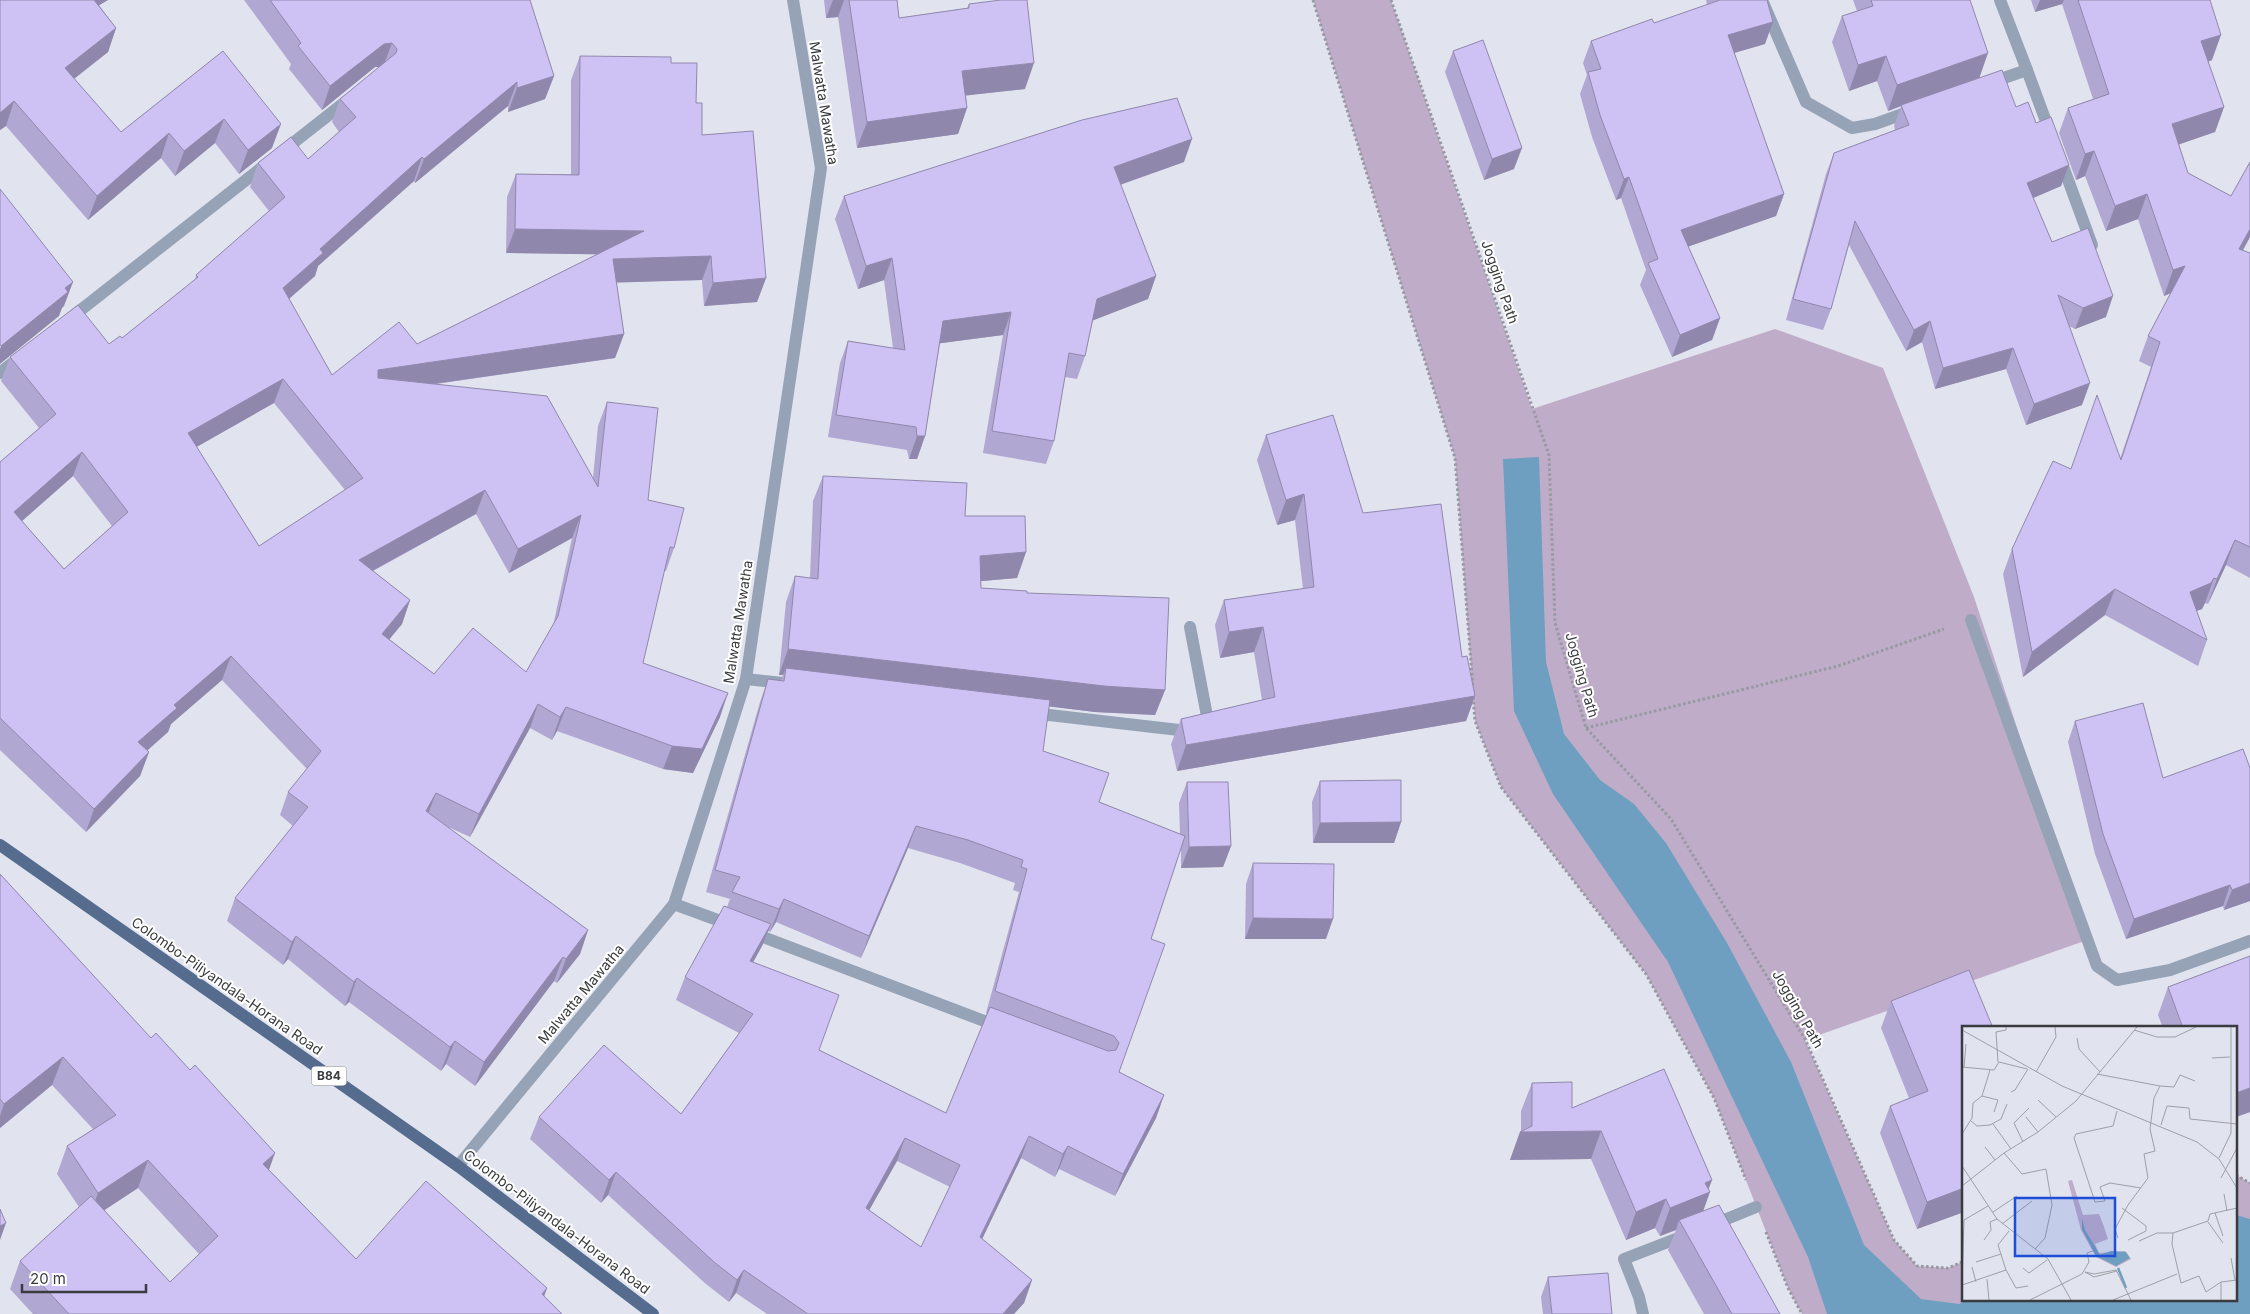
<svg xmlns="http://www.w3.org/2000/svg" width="2250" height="1314" viewBox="0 0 2250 1314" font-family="Inter,sans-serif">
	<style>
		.green { fill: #bfacc9 }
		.water { fill: #6e9ec0 }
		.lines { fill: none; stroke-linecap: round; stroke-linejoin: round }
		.path { stroke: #9799a0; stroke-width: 3; stroke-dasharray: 2.5 2.5; stroke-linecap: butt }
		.service { stroke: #96a3b6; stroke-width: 12 }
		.minor { stroke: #96a3b6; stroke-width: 12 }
		.primary { stroke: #556c8f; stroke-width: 12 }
		.wall { fill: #b1a7d3; fill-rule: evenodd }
		.shaded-wall { fill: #9088ac }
		.building { fill: #cec2f5; stroke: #9088ac; fill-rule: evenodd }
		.labels { text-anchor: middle; stroke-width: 4; stroke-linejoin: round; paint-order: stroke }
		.shield { fill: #fff; stroke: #757679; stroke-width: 1 }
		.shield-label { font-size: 12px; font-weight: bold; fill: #3a3b3f }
		.street-label { font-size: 14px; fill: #3a3b3f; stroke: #fff }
		.inset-river { fill: none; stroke: #6e9ec0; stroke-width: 2.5 }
		.inset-road { fill: none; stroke: #9ea0a8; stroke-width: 1 }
		.view { fill: #1d4ed8; fill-opacity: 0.15; stroke: #1d4ed8; stroke-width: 2.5 }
		.inset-edge { fill: none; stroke: #3a3b3f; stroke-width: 2.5 }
	</style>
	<rect width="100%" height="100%" fill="#e1e3ee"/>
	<polygon class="green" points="1313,0 1391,0 1532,409 1775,329 1883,368 1974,597 2087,940 1805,1040 1894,1240 1917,1266 1948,1268 1964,1261 1964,1300 2236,1300 2236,1175 2250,1183 2250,1314 1802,1314 1788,1288 1714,1098 1646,974 1501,787 1475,721 1455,458"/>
	<polygon class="water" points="1539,457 1546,662 1564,734 1600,780 1634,804 1666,843 1727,943 1791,1062 1864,1245 1921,1299 1959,1304 1967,1300 2236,1300 2236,1215 2250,1219 2250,1314 1827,1314 1808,1257 1668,962 1553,794 1514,711 1503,459"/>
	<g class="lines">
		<g class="path">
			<polyline points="1313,0 1455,458 1473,688"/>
			<polyline points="1391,0 1549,455 1555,623 1586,728 1671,819 1805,1039 1894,1240 1917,1266 1948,1268 1964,1261"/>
			<polyline points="1473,697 1475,721 1501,787 1646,974 1714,1098 1746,1180"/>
			<polyline points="1586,728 1838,666 1944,629"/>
			<polyline points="2236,1175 2250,1183"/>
			<polyline points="1766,1232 1788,1288 1802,1314"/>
		</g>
		<g class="service">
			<polyline points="2027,70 2051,135"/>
			<polyline points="2060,158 2092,245"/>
			<polyline points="1971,620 2097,966 2117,980 2170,970 2250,941"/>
			<polyline points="746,679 783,683"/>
			<polyline points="1032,713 1196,732 1207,716 1190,627"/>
			<polyline points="674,904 731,925"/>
			<polyline points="750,932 1000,1027"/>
		</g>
		<g class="minor">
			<polyline points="1762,0 1806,102 1852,128 1875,124 1914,110"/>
			<polyline points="1989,83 2027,70 2000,0"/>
			<polyline points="68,320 349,99"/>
			<polyline points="0,373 19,358"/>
			<polyline points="458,1166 674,904 746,679 821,168 793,0"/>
			<polyline points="1712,1225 1756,1207"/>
			<polyline points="1643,1314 1639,1297 1624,1259 1686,1235"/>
		</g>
		<polyline class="primary" points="0,845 458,1166 653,1314"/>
	</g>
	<g class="wall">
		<polygon points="0,0 108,0 99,5 116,28 108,52 74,79 121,132 223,51 272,148 239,174 215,143 175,176 161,158 88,220 6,126 0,130"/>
		<path d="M244 0H530L554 76 545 99 508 112V106L415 183 414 181 318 266 315 276 289 299 332 375 417 344 598 254 506 253 507 197 516 174H571V80L580 56 671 63 696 103 702 135 766 278 757 302 704 306 702 280 616 282 624 334 615 358 436 384 593 478 598 426 607 402 648 500 674 548 666 571H664L643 663 720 717 693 773 663 769 557 731 552 740 530 728 470 837 446 826 588 930 580 954 557 983 554 981 475 1086 446 1064 441 1071 349 1002 345 1006 288 959 283 965 227 921 235 898 293 826 280 815 288 792 307 769 222 680 171 724 168 732 147 750 149 752 140 776 86 832 0 750V462L39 428 1 381 10 357 109 344 122 338 195 280 196 275 269 211 250 187 258 163 308 159 339 132 332 122 340 99 379 67H375L322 110 289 69 291 64ZM274 403 345 490 259 546 196 447ZM73 476 112 526 64 569 22 521ZM476 514 509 573 572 538 553 626 526 672 434 674 389 639 402 624 410 600 373 571Z"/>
		<polygon points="824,0 897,0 899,18 967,8 969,4 1025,89 966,95 967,108 958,134 857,148 838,17 826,18"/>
		<polygon points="1706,0 1767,0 1765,44 1734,53 1784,194 1776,216 1688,246 1720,318 1712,340 1672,357 1640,285 1646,270 1621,198 1616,200 1592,137 1580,94 1587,75 1583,63 1591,41 1654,23 1707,5"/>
		<polygon points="1853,0 1970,0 1979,78 2016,107 2036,123 2069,165 2061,186 2033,198 2052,242 2106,317 2075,329 2069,326 2082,405 2026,425 2006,369 1935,389 1922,342 1906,351 1849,245 1831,309 1823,330 1786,320 1826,174 1834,153 1895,130 1894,126 1901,106 1888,111 1877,81 1849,91 1832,42 1842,16 1857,11"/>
		<polygon points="2031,0 2210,0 2212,60 2208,62 2224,107 2215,132 2179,144 2188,173 2231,196 2250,162 2250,237 2243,250 2250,253 2250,578 2226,565 2208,604 2205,603 2202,609 2196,611 2207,640 2198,666 2105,615 2023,677 2003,574 2012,549 2070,469 2120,459 2151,367 2139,361 2148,336 2171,293 2164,296 2138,219 2106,231 2085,176 2076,180 2059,133 2068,108 2093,99 2062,4 2035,12"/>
		<polygon points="1453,51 1514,169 1484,180 1445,72"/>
		<polygon points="1184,162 1120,185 1156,276 1148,299 1093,320 1085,356 1077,379 1065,377 1054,441 1046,464 983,453 1003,335 940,343 925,436 917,459 909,459 907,450 828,437 840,363 848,341 893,348 884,280 858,289 835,219 844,196"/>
		<polygon points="1266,435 1363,513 1462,657 1475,696 1466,721 1177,771 1171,744 1181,719 1262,700 1254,652 1220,658 1215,625 1224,600 1303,589 1295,520 1277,525 1257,460"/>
		<path d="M823 476 965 516 1026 552 1017 578 981 581V588L1027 593 1165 690 1155 715 1095 712 1049 706 1043 751 1099 802 1180 834 1179 803 1187 782 1231 846 1223 867 1181 868V849L1151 939 1119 1072 1164 1095 1156 1118 1115 1196 1059 1169 1055 1177 1021 1158 982 1239 1032 1280 1024 1303 1014 1314H767L736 1293 729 1302 706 1284 608 1195 601 1203 530 1139 539 1117 681 1114 739 1033 676 1000 685 977 727 907 730 899 706 892 760 702 768 679 781 681 783 675H779L786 602 795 576 810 578 813 501ZM908 848 960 863 1015 883 1013 890 1019 892 986 1013 987 1014 946 1113 819 1050 753 962 762 946 768 931 770 932 776 922 861 958ZM897 1161 950 1187 921 1247 869 1210Z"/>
		<polygon points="2075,721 2163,778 2250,768 2250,901 2224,910 2223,906 2126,939 2095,854 2068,742"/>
		<polygon points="1320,781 1401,822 1394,843 1313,843 1312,802"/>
		<polygon points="1253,863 1326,939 1245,939 1246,884"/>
		<path d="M0 874 269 1170 356 1259 547 1288 544 1296 562 1314H33L10 1289 20 1261 79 1207 57 1174 67 1146 93 1129 52 1085 0 1128ZM138 1188 199 1254 170 1282 104 1210Z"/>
		<polygon points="2250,956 2250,1112 2236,1117 2236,1028 2163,1028 2158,1015 2168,987"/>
		<polygon points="1891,1001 1993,1028 1964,1212 1917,1229 1880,1133 1890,1106 1909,1098 1881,1028"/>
		<polygon points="1532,1083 1572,1108 1712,1180 1708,1189 1703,1211 1780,1314 1704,1314 1668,1250 1676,1230 1660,1236 1655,1228 1626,1240 1591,1159 1510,1160 1520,1132 1521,1131 1521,1111"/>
		<polygon points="1548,1277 1612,1314 1543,1314 1541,1297"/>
	</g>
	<g class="shaded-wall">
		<polygon points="86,0 108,0 79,17"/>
		<polygon points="833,0 844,0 838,17 826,18"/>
		<polygon points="2040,0 2064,0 2062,4 2035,12"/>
		<polygon points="1773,22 1765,44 1720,57 1728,35"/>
		<polygon points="116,28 108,52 56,93 65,68"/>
		<polygon points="2221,35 2212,60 2192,67 2201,41"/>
		<polygon points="392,43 383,67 375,67 322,110 330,86 384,44"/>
		<polygon points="1988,53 1979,79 1901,105 1901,106 1888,111 1897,85"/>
		<polygon points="1886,56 1877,81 1849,91 1858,65"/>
		<polygon points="1034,63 1025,89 953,97 962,71"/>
		<polygon points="554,76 545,99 508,112 517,88"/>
		<polygon points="517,82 508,106 415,183 424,159"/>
		<polygon points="14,101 6,126 0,130 0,113"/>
		<polygon points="2224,107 2215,132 2163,150 2172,124"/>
		<polygon points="967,108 958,134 857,148 867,122"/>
		<polygon points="224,119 215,143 175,176 184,151"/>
		<polygon points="281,124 272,148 239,174 248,150"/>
		<polygon points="169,133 161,158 88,220 97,196"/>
		<polygon points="1192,139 1184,162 1105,190 1114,167"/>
		<polygon points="1522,148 1514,169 1484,180 1492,159"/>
		<polygon points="2094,151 2085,176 2076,180 2085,154"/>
		<polygon points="422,157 414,181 318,266 315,276 274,312 283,288 320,249"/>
		<polygon points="2069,165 2061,186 2019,204 2027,183"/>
		<polygon points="1629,177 1621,198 1616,200 1624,179"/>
		<polygon points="1784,194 1776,216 1673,252 1681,230"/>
		<polygon points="2147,194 2138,219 2106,231 2115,206"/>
		<polygon points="515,229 644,231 636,255 506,253"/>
		<polygon points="2250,229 2250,237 2230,274 2239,249"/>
		<polygon points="711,256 702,280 604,283 613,259"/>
		<polygon points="892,258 884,280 858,289 866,266"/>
		<polygon points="2185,266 2175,291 2164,296 2173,270"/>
		<polygon points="1156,276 1148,299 1089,322 1097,299"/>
		<polygon points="766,278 757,302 704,306 713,283"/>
		<polygon points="73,282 64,306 62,308 59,316 0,364 0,349 1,346 65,288"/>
		<polygon points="2113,296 2106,317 2075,329 2083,308"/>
		<polygon points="1011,312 1003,335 935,344 943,321"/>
		<polygon points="1720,318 1712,340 1672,357 1680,335"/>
		<polygon points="1930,321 1922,342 1906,351 1914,330"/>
		<polygon points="624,334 615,358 370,393 378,370"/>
		<polygon points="2013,348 2006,369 1935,389 1943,368"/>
		<polygon points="283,379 274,403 179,457 188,433"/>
		<polygon points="2090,383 2082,405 2026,425 2034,404"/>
		<polygon points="917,436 925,436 917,459 909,459"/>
		<polygon points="82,452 73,476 5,536 14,512"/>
		<polygon points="485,490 476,514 350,583 359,560"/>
		<polygon points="1304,494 1295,520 1277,525 1286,500"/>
		<polygon points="581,515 572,538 509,573 518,549"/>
		<polygon points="2235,540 2226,565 2208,604 2217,579"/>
		<polygon points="1026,552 1017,578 971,582 980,556"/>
		<polygon points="2214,578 2205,603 2202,609 2180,617 2190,592"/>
		<polygon points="2115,589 2105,615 2023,677 2032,652"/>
		<polygon points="410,600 402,624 374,658 382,634"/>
		<polygon points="1263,627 1254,652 1220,658 1229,632"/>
		<polygon points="788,649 1165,690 1155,715 1095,712 785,675 786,668 783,675 779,675"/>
		<polygon points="231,656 222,680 171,724 168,732 130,766 138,742 174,705"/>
		<polygon points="728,693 720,717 693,773 663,769 672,746"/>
		<polygon points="1475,696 1466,721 1177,771 1186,745"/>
		<polygon points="538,704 530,728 470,837 479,814"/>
		<polygon points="566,707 557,731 552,740 560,717"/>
		<polygon points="149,752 140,776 86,832 94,809"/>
		<polygon points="436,793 427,817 426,811"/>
		<polygon points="1401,822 1394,843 1313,843 1320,823"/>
		<polygon points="916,826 908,848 861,958 869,936"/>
		<polygon points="1231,846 1223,867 1181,868 1189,847"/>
		<polygon points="2250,883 2250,901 2224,910 2232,890"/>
		<polygon points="2230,885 2223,906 2126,939 2134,919"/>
		<polygon points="784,899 776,922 770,932 779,909"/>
		<polygon points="1253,918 1333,919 1326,939 1245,939"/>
		<polygon points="771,924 762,946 741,984 750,961"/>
		<polygon points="588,930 580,954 557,983 566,959"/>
		<polygon points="296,936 288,959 283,965 292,942"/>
		<polygon points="563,957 554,981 475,1086 484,1062"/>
		<polygon points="357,978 349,1002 345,1006 354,982"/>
		<polygon points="455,1041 446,1064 441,1071 450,1047"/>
		<polygon points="63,1057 52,1085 0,1128 0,1116 4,1104"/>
		<polygon points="2250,1088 2250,1112 2236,1117 2236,1093"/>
		<polygon points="1164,1095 1156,1118 1115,1196 1123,1174"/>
		<polygon points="1601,1131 1591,1159 1510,1160 1520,1132"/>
		<polygon points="1029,1136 1021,1158 972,1260 980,1237"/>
		<polygon points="905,1138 897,1161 858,1230 866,1208"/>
		<polygon points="1068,1146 1059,1169 1055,1177 1063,1154"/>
		<polygon points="275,1153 265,1181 263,1164"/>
		<polygon points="148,1160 138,1188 88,1221 98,1193"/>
		<polygon points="616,1172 608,1195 601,1203 609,1180"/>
		<polygon points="1712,1180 1707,1193 1710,1192 1700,1220 1679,1220 1676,1230 1660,1236 1670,1208 1705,1183"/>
		<polygon points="1964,1188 1964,1212 1917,1229 1927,1202"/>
		<polygon points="1666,1199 1655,1228 1626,1240 1636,1212"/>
		<polygon points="6,1223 0,1240 0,1226"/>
		<polygon points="744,1270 736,1293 729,1302 737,1280"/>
		<polygon points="1032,1280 1024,1303 1014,1314 1003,1314"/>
		<polygon points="547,1288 538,1314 542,1294"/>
	</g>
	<g class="building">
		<polygon points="0,0 94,0 116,28 65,68 121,132 223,51 281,124 248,150 224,119 184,151 169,133 97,196 14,101 0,113"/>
		<path d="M270 0H530L554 76 517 88V82L424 159 422 157 320 249 323 253 283 288 332 375 399 322 417 344 644 231 515 229 516 174 579 175 580 56 671 57V63H697L696 103H702V135L753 131 766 278 713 283 711 256 613 259 624 334 378 370V378L547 396 598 487 607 402 658 408 648 500 684 508 674 548 670 547 643 663 728 693 702 749 672 746 566 707 560 717 538 704 479 814 436 793 426 811 588 930 566 959 563 957 484 1062 455 1041 450 1047 357 978 354 982 296 936 292 942 235 898 308 807 288 792 321 751 231 656 174 705 177 708 138 742 149 752 94 809 0 718V462L56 414 10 357 78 305 109 344 120 336 122 338 198 277 196 275 285 197 258 163 291 137 308 159 356 117 340 99 396 53 397 49 392 43 384 44 330 86 298 46 301 43ZM283 379 363 478 259 546 188 433ZM82 452 128 512 64 569 14 512ZM485 490 518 549 581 515 558 616 526 672 473 628 434 674 382 634 410 600 359 560Z"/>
		<polygon points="849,0 897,0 899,18 969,8 969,4 1001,0 1027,0 1034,63 962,71 967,108 867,122"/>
		<polygon points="1720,0 1767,0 1773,22 1728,35 1784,194 1681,230 1720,318 1680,335 1648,263 1658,259 1629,177 1624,179 1600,115 1588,72 1601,69 1591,41 1652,19 1654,23"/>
		<polygon points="1871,0 1970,0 1988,53 1897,85 1886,56 1858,65 1842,16 1873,6"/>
		<polygon points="2078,0 2210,0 2221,35 2201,41 2224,107 2172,124 2188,173 2231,196 2250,162 2250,229 2239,249 2250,253 2250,547 2235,540 2217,579 2214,578 2211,583 2190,592 2207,640 2115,589 2032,652 2012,549 2053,461 2071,469 2097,395 2121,460 2160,342 2148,336 2185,266 2173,270 2147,194 2115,206 2094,151 2085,154 2068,108 2109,94"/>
		<polygon points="1483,40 1522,148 1492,159 1453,51"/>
		<polygon points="2002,70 2016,107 2028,102 2036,123 2051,117 2069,165 2027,183 2052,242 2088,228 2113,296 2083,308 2058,295 2090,383 2034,404 2013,348 1943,368 1930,321 1914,330 1855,221 1831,309 1793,299 1834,153 1909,125 1901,105"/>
		<polygon points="1177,98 1192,139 1114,167 1156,276 1097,299 1085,356 1069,353 1054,441 992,431 1011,312 943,321 925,436 917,436 916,427 836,415 848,341 905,350 892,258 866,266 844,196 1082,120"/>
		<polygon points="0,189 73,282 65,288 68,292 1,346 0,344"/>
		<polygon points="1333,415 1363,513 1441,504 1462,657 1467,656 1475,696 1186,745 1181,719 1275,697 1263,627 1229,632 1224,600 1314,587 1304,494 1286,500 1266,435"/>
		<polygon points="823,476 967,483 965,516 1025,516 1026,552 980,556 981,588 1027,591 1027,593 1169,598 1165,690 1104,686 788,649 795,576 818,579"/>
		<path d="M786 668 1050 700 1043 751 1109 773 1099 802 1185 836 1151 939 1165 944 1119 1072 1164 1095 1123 1174 1068 1146 1063 1154 1029 1136 980 1237 1032 1280 1003 1314H1004H808L744 1270 737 1280 714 1262 616 1172 609 1180 539 1117 604 1045 681 1114 753 1014 685 977 724 906 771 924 750 961 839 995 819 1050 946 1113 990 1007 1108 1051 1116 1050 1119 1043 1114 1036 995 991 1027 869 1021 867 1023 860 968 840 916 826 869 936 784 899 779 909 732 892 740 877 715 870 768 679 784 681ZM905 1138 960 1165 921 1247 866 1208Z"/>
		<polygon points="2143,703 2163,778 2243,749 2250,768 2250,883 2232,890 2230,885 2134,919 2103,834 2075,721"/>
		<polygon points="1401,780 1401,822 1320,823 1320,781"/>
		<polygon points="1187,782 1228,782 1231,846 1189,847"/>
		<polygon points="1253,863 1334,864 1333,919 1253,918"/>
		<polygon points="0,874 151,1038 156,1033 190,1070 195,1065 275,1153 263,1164 356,1259 426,1181 547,1288 542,1294 562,1314 69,1314 20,1261 91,1196 170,1282 218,1236 148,1160 98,1193 67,1146 116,1115 63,1057 4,1104 0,1099"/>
		<polygon points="2250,956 2250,1088 2236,1093 2236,1028 2183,1028 2168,987"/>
		<polygon points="1969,970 1993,1028 1964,1028 1964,1188 1927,1202 1890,1106 1928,1091 1891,1001"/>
		<polygon points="1664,1069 1712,1180 1705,1183 1710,1192 1670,1208 1666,1199 1636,1212 1601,1131 1520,1132 1532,1126 1532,1083 1572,1082 1572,1108"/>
		<polygon points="1719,1205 1780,1314 1732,1314 1679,1220"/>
		<polygon points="0,1209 6,1223 0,1226"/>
		<polygon points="1608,1273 1612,1314 1552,1314 1548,1277"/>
	</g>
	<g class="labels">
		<rect class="shield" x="311.5" y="1066.5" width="35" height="19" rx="4"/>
		<g class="shield-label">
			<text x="329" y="1080">B84</text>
		</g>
		<g class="street-label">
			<text transform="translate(824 103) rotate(81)" y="5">Malwatta Mawatha</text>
			<text transform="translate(1500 282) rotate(71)" y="5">Jogging Path</text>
			<text transform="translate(738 622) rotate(-81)" y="5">Malwatta Mawatha</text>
			<text transform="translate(1582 675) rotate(74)" y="5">Jogging Path</text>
			<text transform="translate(227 986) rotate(35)" y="5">Colombo-Piliyandala-Horana Road</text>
			<text transform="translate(581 994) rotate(-50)" y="5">Malwatta Mawatha</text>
			<text transform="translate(1798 1009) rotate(60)" y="5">Jogging Path</text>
			<text transform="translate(557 1222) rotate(37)" y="5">Colombo-Piliyandala-Horana Road</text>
		</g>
	</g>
	<g transform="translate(1962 1026)">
		<rect width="275" height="275" fill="#e1e3ee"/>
		<path d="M110 154 121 189 137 188 141 198 146 213 133 218 137 227 163 225 169 233 154 241 134 231 119 204 106 155Z" fill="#bfacc9"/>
		<path d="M120 192 123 204 138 229 149 225 164 226 168 232 154 240 134 230 120 203Z" fill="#6e9ec0"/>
		<path class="inset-river" d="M156 242 164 262"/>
		<path class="inset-road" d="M0 4 100 60 235 116 257 133 275 162M172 4 195 11H213L234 1M115 12 117 23 138 46M250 32 268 31M36 36 34 6 44 4V1M0 41 32 44 37 36 65 43M2 41 4 18M74 46 94 11 93 1M135 48 198 60 212 61 218 49 233 55M49 66 53 64 66 43M20 70 36 74 32 86M76 74 94 91M155 85 151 100 114 108 112 112 133 176 143 175 138 161 148 157 179 162M64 91 76 106M9 95 15 100 28 99 39 93 45 78M31 98 49 123M199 99 205 80 227 82 228 93 275 98M0 108 10 92 11 77 20 70 28 44M61 116 52 97 67 82M23 121 33 134M42 127 60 148 84 143 90 179 83 212 73 223M257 132 269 107V1M0 140 35 193 86 233 109 274M259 152 275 122M0 160 42 127 76 106 114 75 175 1M262 168 265 185M160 182 184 200V205L166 214M275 182 248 188 246 195 211 207 210 218 219 257 237 250 244 266 259 256 275 254M31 186 55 170M253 187 261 210M246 196 261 217M40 198 70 175M156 212 153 203 166 179 186 152 182 128 193 125 188 103 192 72 198 60M22 214 29 204 28 196 35 193M177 215 195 207H211M269 232 273 254M14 236 39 228M10 241 14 256M61 242 67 247 85 234M44 244 54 262 66 260M123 246 132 248 154 244 169 274M123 246 132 251 155 245M25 253 27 274M259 256V274M0 259 2 194 26 180M0 259 44 244 36 219 47 205M68 274 120 248 127 236 125 227 131 225M151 274 215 248"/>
		<path class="view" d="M53 172H153V230H53Z"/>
		<rect width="275" height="275" class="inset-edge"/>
	</g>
	<path d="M22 1284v8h124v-8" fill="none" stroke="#3a3b3f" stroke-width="2.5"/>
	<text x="30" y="1284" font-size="15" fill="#3a3b3f" stroke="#ffffff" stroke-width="4" paint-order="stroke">20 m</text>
</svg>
